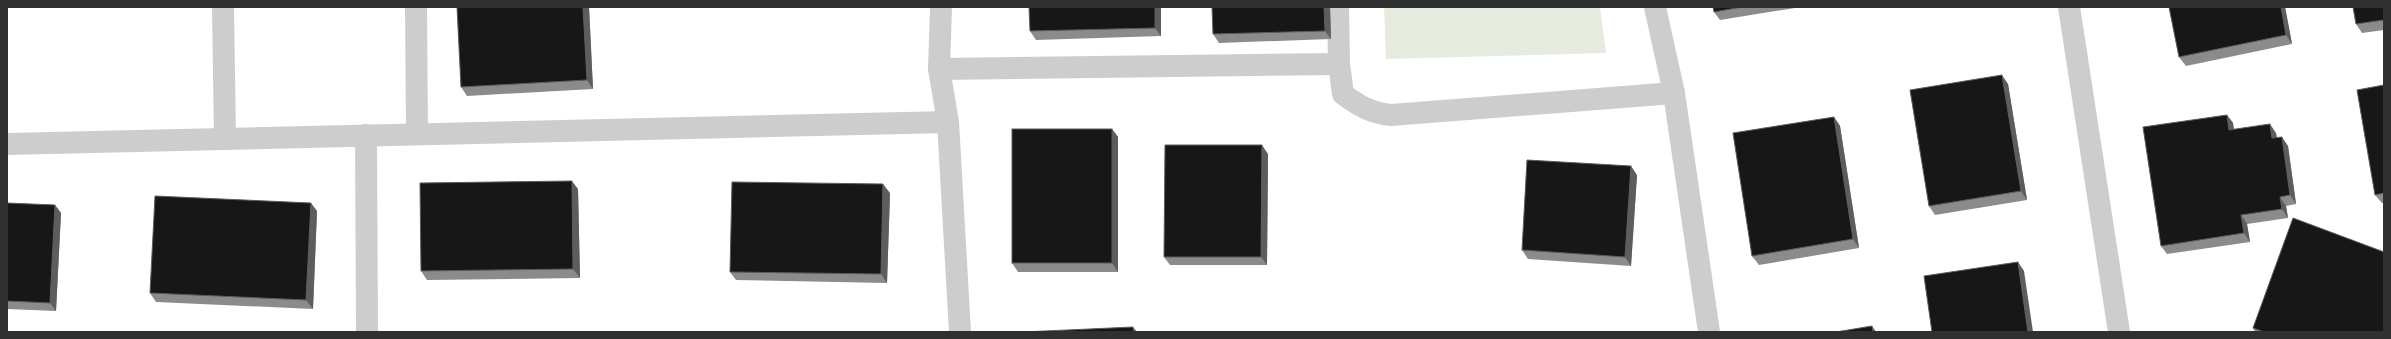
<svg xmlns="http://www.w3.org/2000/svg" width="2391" height="339" viewBox="0 0 2391 339" font-family="Quicksand,sans-serif">
	<style>
		.green { fill: #e5ebdf }
		.lines { fill: none; stroke-linecap: round; stroke-linejoin: round }
		.street { stroke: #cdcdcd; stroke-width: 22 }
		.wall { fill: #8b8b8b }
		.shaded-wall { fill: #5d5d5d }
		.building { fill: #171717; stroke: #5d5d5d }
	</style>
	<rect width="100%" height="100%" fill="#fff"/>
	<polygon class="green" points="1384,7 1600,7 1606,53 1386,59"/>
	<g class="lines">
		<g class="street">
			<polyline points="223,7 225,139"/>
			<polyline points="416,7 417,134"/>
			<polyline points="941,7 939,69 948,122 960,332"/>
			<polyline points="1655,7 1674,93 1709,332"/>
			<polyline points="2069,7 2119,332"/>
			<path d="M1339 64 1343 94C1359 106 1371 113 1391 115L1674 93"/>
			<polyline points="939,69 1339,64 1338,7"/>
			<polyline points="366,135 367,332"/>
			<polyline points="7,144 948,122"/>
		</g>
	</g>
	<g class="wall">
		<polygon points="457,7 589,7 593,89 467,96 461,87"/>
		<polygon points="1161,7 1161,36 1036,40 1030,31"/>
		<polygon points="1330,7 1331,39 1219,43 1213,34"/>
		<polygon points="1713,7 1801,7 1720,20 1714,12"/>
		<polygon points="2169,7 2285,7 2292,44 2186,66 2179,57"/>
		<polygon points="2384,7 2384,30 2362,33 2356,24"/>
		<polygon points="2008,84 2027,200 1935,215 1929,206"/>
		<polygon points="2384,85 2384,203 2382,203 2375,195"/>
		<polygon points="2227,115 2233,123 2234,129 2276,133 2277,138 2288,146 2296,204 2286,206 2288,218 2247,224 2250,242 2167,254 2161,246"/>
		<polygon points="1834,117 1840,126 1859,248 1759,265 1752,256"/>
		<polygon points="1112,129 1118,137 1118,272 1018,272 1012,263"/>
		<polygon points="1268,154 1267,265 1170,265 1164,257"/>
		<polygon points="1637,175 1631,266 1528,259 1522,250"/>
		<polygon points="578,189 580,278 427,280 421,271"/>
		<polygon points="890,193 887,283 736,280 730,272"/>
		<polygon points="7,203 55,205 61,213 56,311 7,309"/>
		<polygon points="317,211 313,309 156,302 150,293"/>
		<polygon points="2253,328 2384,332 2255,332"/>
	</g>
	<g class="shaded-wall">
		<polygon points="583,7 589,7 593,89 587,80"/>
		<polygon points="1155,7 1161,7 1161,36 1155,28"/>
		<polygon points="1324,7 1330,7 1331,39 1325,31"/>
		<polygon points="2281,7 2285,7 2292,44 2286,35"/>
		<polygon points="2002,75 2008,84 2027,200 2021,191"/>
		<polygon points="2227,115 2233,123 2235,139 2229,130"/>
		<polygon points="1834,117 1840,126 1859,248 1853,239"/>
		<polygon points="2270,124 2276,133 2278,147 2272,138"/>
		<polygon points="1112,129 1118,137 1118,272 1112,263"/>
		<polygon points="2282,137 2288,146 2296,204 2290,195"/>
		<polygon points="1262,145 1268,154 1267,265 1261,257"/>
		<polygon points="1631,166 1637,175 1631,266 1625,257"/>
		<polygon points="572,181 578,189 580,278 573,269"/>
		<polygon points="883,184 890,193 887,283 881,274"/>
		<polygon points="2280,197 2286,206 2288,218 2282,209"/>
		<polygon points="311,203 317,211 313,309 306,300"/>
		<polygon points="55,205 61,213 56,311 50,303"/>
		<polygon points="2241,215 2247,224 2250,242 2244,233"/>
		<polygon points="2018,262 2024,271 2033,332 2028,332"/>
		<polygon points="1872,326 1876,332 1873,332"/>
		<polygon points="1133,327 1137,332 1134,332"/>
	</g>
	<g class="building">
		<polygon points="457,7 583,7 587,80 461,87"/>
		<polygon points="1029,7 1155,7 1155,28 1030,31"/>
		<polygon points="1212,7 1324,7 1325,31 1213,34"/>
		<polygon points="1713,7 1742,7 1714,12"/>
		<polygon points="2169,7 2281,7 2286,35 2179,57"/>
		<polygon points="2353,7 2384,7 2384,20 2356,24"/>
		<polygon points="2002,75 2021,191 1929,206 1910,90"/>
		<polygon points="2384,85 2384,193 2375,195 2357,90"/>
		<polygon points="2227,115 2229,130 2270,124 2272,138 2282,137 2290,195 2280,197 2282,209 2241,215 2244,233 2161,246 2143,127"/>
		<polygon points="1834,117 1853,239 1752,256 1733,133"/>
		<rect x="1012" y="129" width="100" height="134"/>
		<polygon points="1165,145 1262,145 1261,257 1164,257"/>
		<polygon points="1527,160 1631,166 1625,257 1522,250"/>
		<polygon points="572,181 573,269 421,271 420,183"/>
		<polygon points="732,182 883,184 881,274 730,272"/>
		<polygon points="155,196 311,203 306,300 150,293"/>
		<polygon points="7,203 55,205 50,303 7,301"/>
		<polygon points="2293,218 2384,252 2384,332 2264,332 2253,328"/>
		<polygon points="2018,262 2028,332 1932,332 1924,276"/>
		<polygon points="1872,326 1873,332 1836,332"/>
		<polygon points="1133,327 1134,332 1023,332"/>
	</g>
	<rect width="2391" height="339" fill="none" stroke="#303030" stroke-width="16"/>
</svg>
